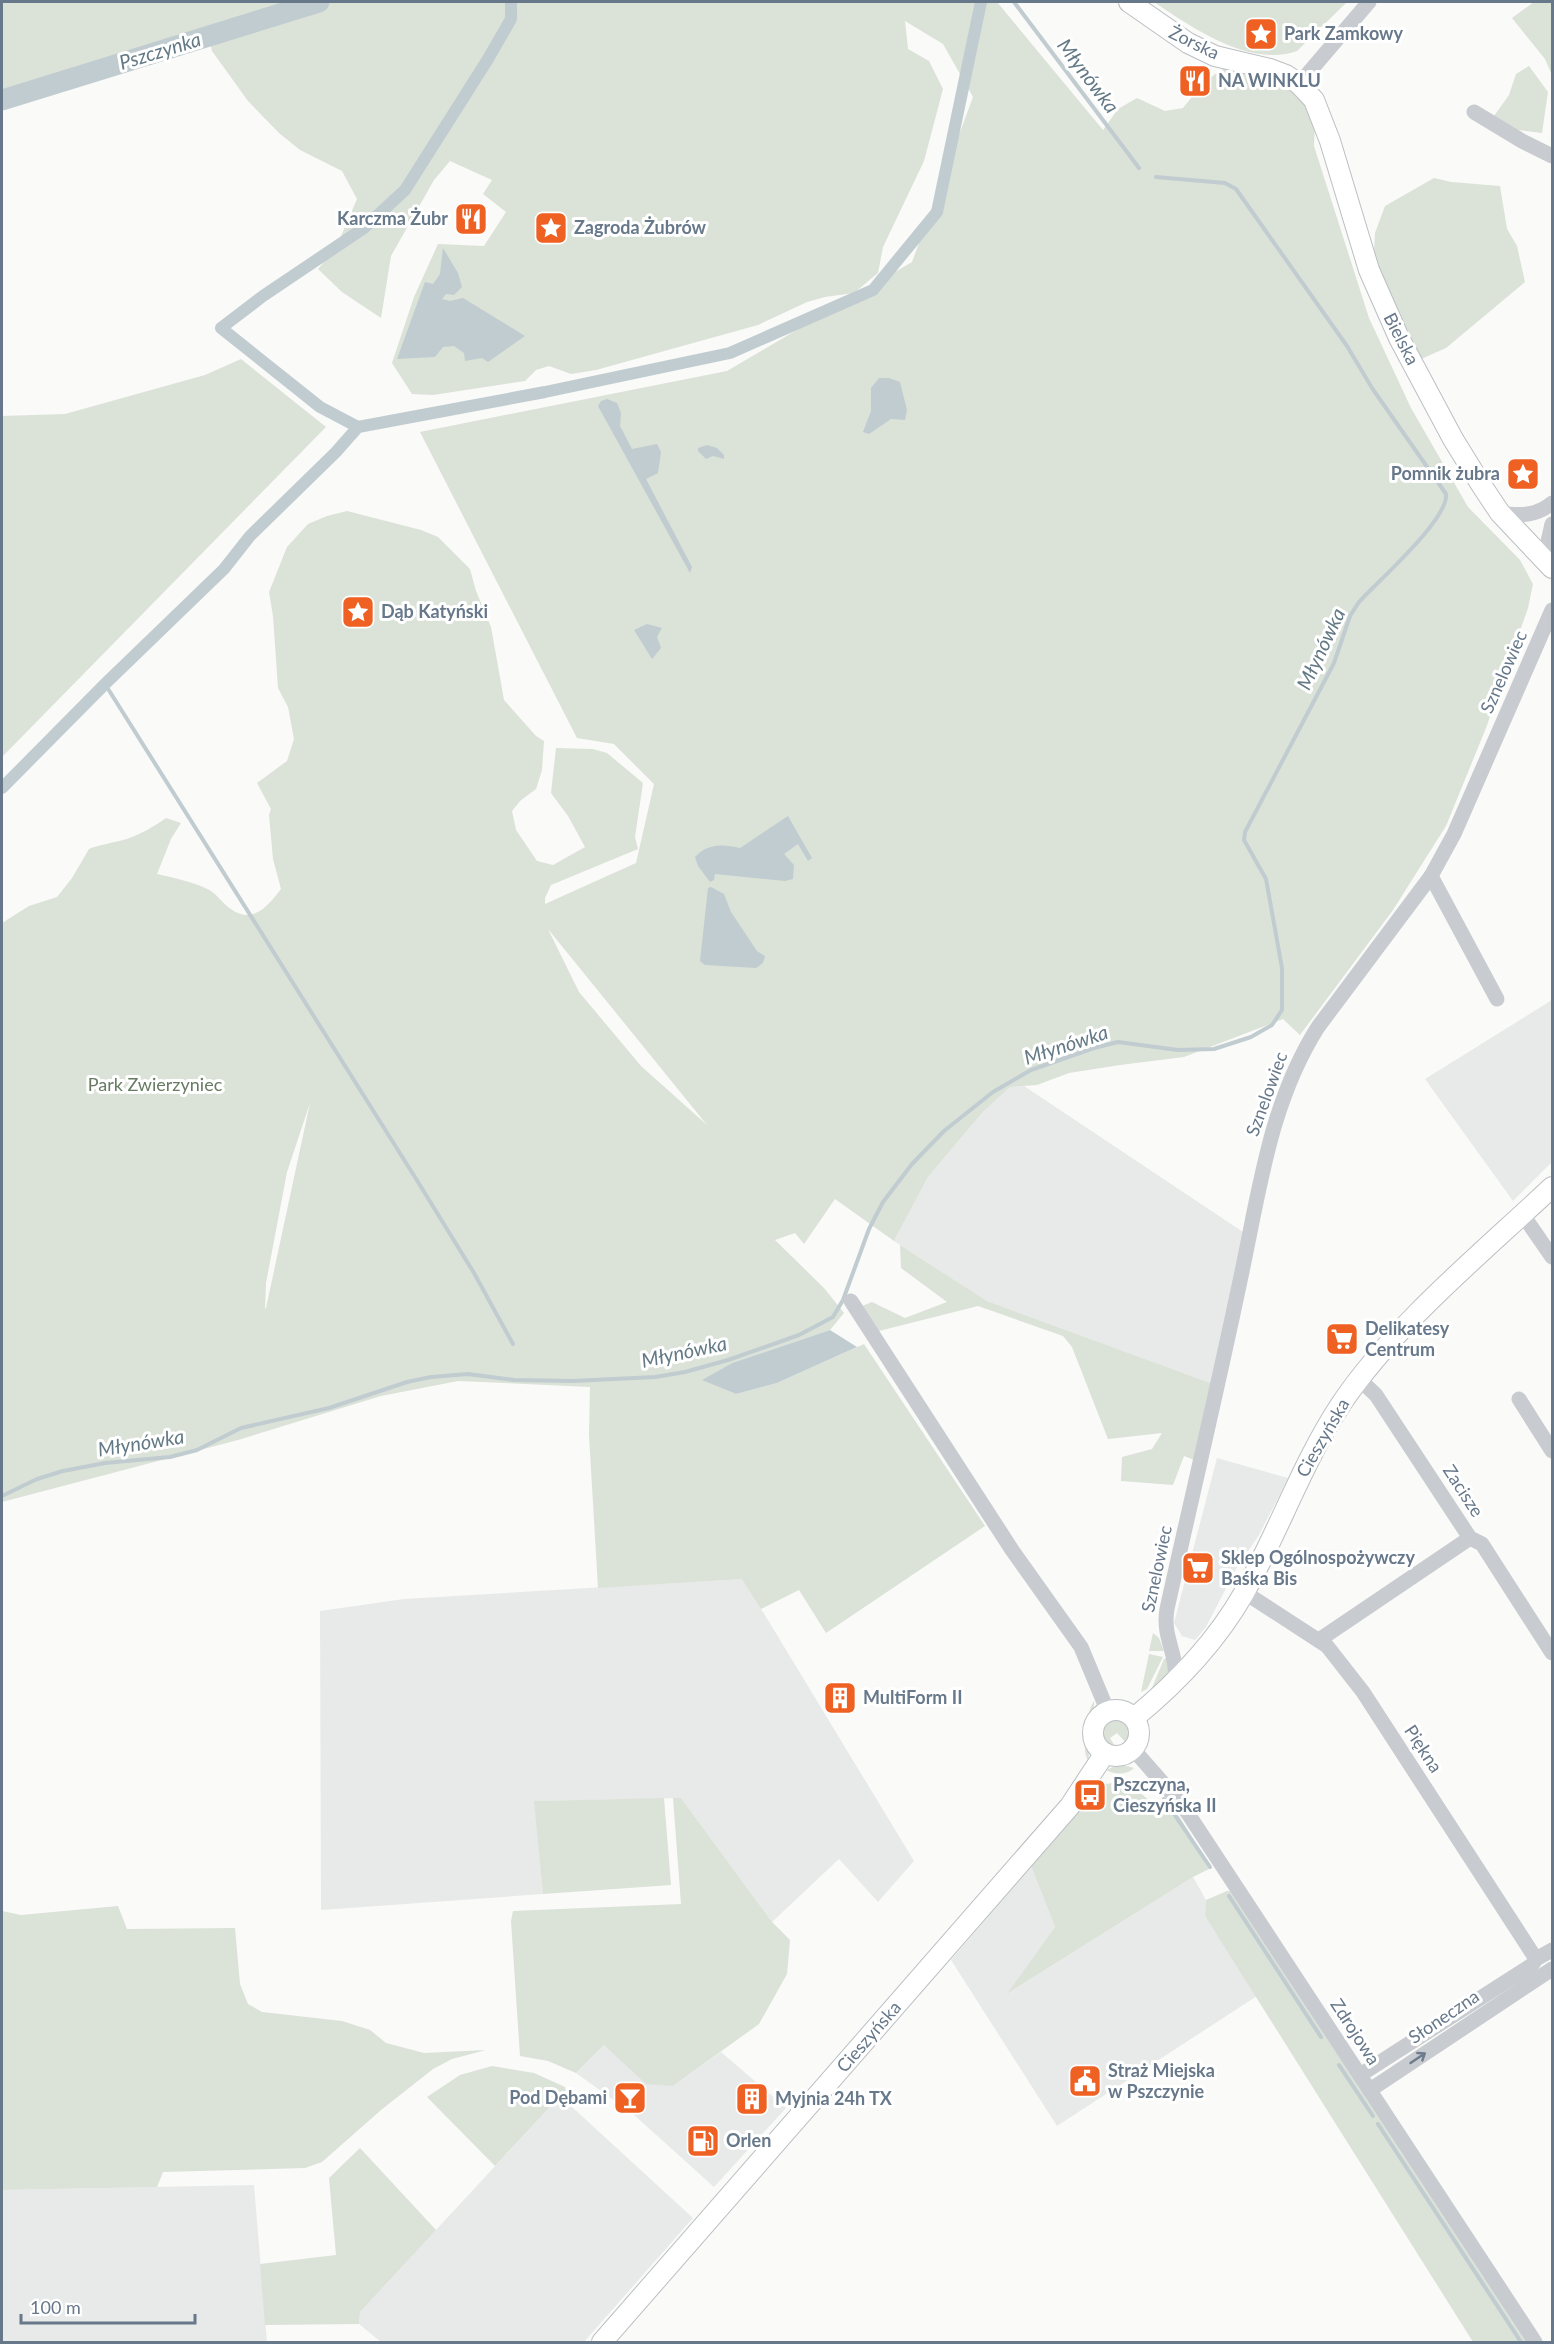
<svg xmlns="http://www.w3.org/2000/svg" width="1554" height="2344" viewBox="0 0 1554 2344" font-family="Lato,sans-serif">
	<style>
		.built { fill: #e8e9e9 }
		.green { fill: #dbe2d8; fill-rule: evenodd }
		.water { fill: #c1ccd1 }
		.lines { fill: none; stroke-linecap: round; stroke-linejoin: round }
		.stream { stroke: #c1ccd1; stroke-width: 4 }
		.canal { stroke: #c1ccd1; stroke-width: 12 }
		.river { stroke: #c1ccd1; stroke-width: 21 }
		.major-casing { stroke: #bbbfc3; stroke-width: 22 }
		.minor { stroke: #c8cbcf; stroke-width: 15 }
		.major { stroke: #fff; stroke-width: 20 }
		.oneway { stroke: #6c7c8d }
		.labels { text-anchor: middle; stroke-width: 6; stroke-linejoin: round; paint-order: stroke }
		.poi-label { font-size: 18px; font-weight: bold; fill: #67788a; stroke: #fff; text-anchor: start }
		.street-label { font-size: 18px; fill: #67788a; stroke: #fff }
		.park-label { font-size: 18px; fill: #667b62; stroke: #fff }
		.water-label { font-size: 20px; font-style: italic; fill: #637985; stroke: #fff }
	</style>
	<rect width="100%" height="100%" fill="#fafaf8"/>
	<g class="built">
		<polygon points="1552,1000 1552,1162 1513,1201 1425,1079"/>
		<polygon points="1024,1086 1243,1232 1216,1385 987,1301 894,1241 928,1177 982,1113 1010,1087"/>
		<polygon points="1217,1458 1288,1478 1259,1535 1236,1569 1206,1627 1195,1640 1182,1636 1174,1623"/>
		<polygon points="743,1579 914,1861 878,1902 839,1859 772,1922 681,1798 535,1801 543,1894 321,1910 320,1611 404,1599"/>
		<polygon points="1031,1866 1055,1927 1009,1993 1193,1877 1206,1900 1205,1916 1257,1996 1057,2126 951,1960"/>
		<polygon points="604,2045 673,2086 721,2052 786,2108 714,2187 633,2114 576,2073"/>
		<polygon points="560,2096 693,2218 584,2342 381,2342 359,2324 360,2312"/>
		<polygon points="254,2185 267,2342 2,2342 2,2190"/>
	</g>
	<g class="green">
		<path d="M2 2H997L1103 130 1118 109 1137 98 1165 111 1183 108C1193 96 1209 75 1224 69 1233 65 1246 71 1255 74 1278 82 1305 92 1313 118 1316 126 1314 137 1314 146L1369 318 1411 408 1468 507 1520 560 1533 584 1528 608 1486 728 1446 826 1393 910 1300 1035 1283 1019 1184 1057 1120 1065 1069 1073 1037 1085 1010 1087 982 1113 928 1177 894 1241 835 1199 804 1244 795 1233 775 1240 824 1288 844 1313 830 1330 732 1363 703 1380 736 1394 777 1383 864 1344 985 1526 826 1633 799 1590 761 1609 742 1579 598 1588 589 1435 590 1387 458 1381 381 1396 238 1440 2 1502V923L29 906 57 897 72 878 89 849C101 844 114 843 127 839 141 834 155 826 166 818L181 823 171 839 157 874C174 878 195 882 211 891 217 895 222 902 228 907 252 926 267 907 281 889L273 859 269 815 271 809 257 783 287 761 294 739 288 707 278 688 273 616 269 592 287 547 308 524 327 516 347 511 421 530 438 537 470 569 476 591 491 627 504 700 536 736 544 741 542 770 536 789 520 801 512 811 516 830 537 861 553 865 585 847 568 816 551 793 556 748 593 749 607 753 643 783 635 837 638 849 551 885 545 898V904L636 863 654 784 614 744 577 738 420 432 727 371 912 262 973 97 943 44 905 21 908 49 929 61 943 89 924 161 883 247 878 273 854 293 825 297 807 302 758 325 596 370 571 374 549 366 536 370 525 381 433 395 412 394 392 363 414 297 438 244 484 246 506 212 483 194 492 180 450 161 434 180 391 256 381 318 342 292 318 269 336 248 357 199 342 171 300 150 279 133 248 101 212 51 208 33 180 37 2 94ZM548 929 707 1125 641 1066 579 992ZM310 1103 266 1308 265 1309 266 1283 287 1172Z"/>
		<path d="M1154 2H1347L1297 51C1250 68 1191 27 1154 2Z"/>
		<polygon points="1534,2 1552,2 1552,75 1545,59 1512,18"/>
		<polygon points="1529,66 1548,92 1542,133 1518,130 1494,116 1509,95 1516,74"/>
		<polygon points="1434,178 1451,182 1500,186 1507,229 1517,246 1525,282 1446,348 1421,359 1380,271 1374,253 1375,233 1385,206"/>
		<polygon points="241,359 326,427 2,757 2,416 65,414 205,375"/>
		<polygon points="900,1245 987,1301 1216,1385 1197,1461 1184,1456 1173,1485 1121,1481 1122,1457 1152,1449 1162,1433 1108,1439 1072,1347 1063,1336 978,1306 875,1332 862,1306 872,1302 905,1318 947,1302 901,1268"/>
		<polygon points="1153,1633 1159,1638 1164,1651 1149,1651"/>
		<polygon points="1149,1654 1163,1657 1147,1689 1141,1692"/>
		<polygon points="1168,1657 1171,1672 1149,1695 1164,1659"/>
		<path d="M1094 1701C1095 1713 1090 1720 1089 1730 1088 1741 1091 1749 1088 1760 1081 1752 1087 1709 1094 1701Z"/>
		<polygon points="1117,1719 1128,1724 1131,1733 1126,1743 1117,1733 1110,1738 1116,1748 1107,1744 1102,1734 1106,1724"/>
		<path d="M1120 1764 1134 1768C1127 1775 1114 1775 1106 1770Z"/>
		<polygon points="1124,1779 1151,1802 1179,1816 1211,1868 1193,1877 1007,1994 1055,1927 1031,1866 1102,1782 1108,1784"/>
		<polygon points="664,1798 671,1885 543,1894 534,1801"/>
		<polygon points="673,1798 681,1798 772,1922 790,1940 787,1974 759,2024 673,2086 646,2084 604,2045 576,2073 548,2061 520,2056 511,1921 513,1911 681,1904"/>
		<polygon points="1227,1891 1230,1891 1526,2342 1473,2342 1205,1916 1206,1900"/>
		<polygon points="118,1906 127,1929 235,1928 240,1984 248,2004 262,2012 342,2021 370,2030 386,2043 424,2053 486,2050 452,2059 433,2069 381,2110 322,2162 305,2168 163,2172 157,2187 2,2190 2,1911 21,1915"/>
		<polygon points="492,2066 534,2073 565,2087 568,2102 560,2096 495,2166 427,2097 460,2075"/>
		<polygon points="360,2148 436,2230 360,2312 359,2324 265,2325 260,2264 336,2255 329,2178"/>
	</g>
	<g class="water">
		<polygon points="443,248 458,273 462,287 454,295 446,294 442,299 450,301 463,298 525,336 488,362 482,358 465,361 464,353 454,346 443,347 435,357 397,359 425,282 433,284 440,274"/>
		<polygon points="879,378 889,378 900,382 907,410 905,420 891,419 869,434 863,432 871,411 871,388"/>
		<polygon points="607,399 617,403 621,413 620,426 632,449 657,444 661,452 658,473 646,479 692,567 690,573 598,406 601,401"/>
		<polygon points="707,445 717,448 724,455 724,459 713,456 706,459 698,451 698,448"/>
		<polygon points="647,624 662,628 657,637 661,648 652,659 634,630"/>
		<path d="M788 816 812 858 808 861 798 844 784 854 794 865 793 879 785 881 715 874 714 880 710 882 698 866 695 857C708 843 723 844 740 848Z"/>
		<polygon points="711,887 724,894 731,912 757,951 765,956 763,963 756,968 705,965 700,961 708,888"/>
		<polygon points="830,1330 857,1347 777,1383 736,1394 702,1380 732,1363"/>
	</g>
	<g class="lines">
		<g class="stream">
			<polyline points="1014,2 1139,168"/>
			<polyline points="105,684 418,1182 474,1273 513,1344"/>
			<path d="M2 1496 37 1479 63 1471 105 1463 170 1457 197 1450 241 1428 329 1408 407 1382 431 1377 468 1374 514 1380 573 1381 655 1377 685 1372 728 1360 799 1335 833 1317 843 1300 869 1229 883 1202 912 1164 944 1131 993 1092 1031 1070 1094 1048 1118 1042 1178 1050 1214 1049 1251 1037 1272 1025 1282 1010V968L1266 879 1244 840 1245 832 1334 663 1350 616 1359 602C1377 582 1449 519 1446 494L1372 388 1347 346 1236 189 1225 183 1156 177"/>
			<polyline points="1164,1799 1210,1867"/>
			<polyline points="1229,1896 1321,2037"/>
			<polyline points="1339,2065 1373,2116"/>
			<polyline points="1378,2124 1521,2342"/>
		</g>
		<g class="canal">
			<polyline points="358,427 320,407 221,328 263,296 364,228 405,190 488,59 511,19 511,2"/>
			<polyline points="2,788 105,684 224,569 250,536 336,452 358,427 545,392 730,353 873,290 937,212 981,2"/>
		</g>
		<polyline class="river" points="2,100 319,2"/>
		<g class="major-casing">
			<g id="major">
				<polyline points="1129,2 1188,43 1215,56 1270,69 1286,75 1299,84 1314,100 1330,141 1369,270 1399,338 1453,439 1482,486 1500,513 1552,568"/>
				<circle cx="1116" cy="1733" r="23"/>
				<path d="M1134 1718C1178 1682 1216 1642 1244 1593 1279 1531 1302 1463 1341 1404 1395 1324 1482 1253 1552 1187"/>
				<polyline points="602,2342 1070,1806 1105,1753"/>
			</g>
		</g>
		<g class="minor">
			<polyline points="1299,84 1369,2"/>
			<polyline points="1474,112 1522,141 1552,156"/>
			<path d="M1500 513C1521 516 1536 516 1552 503"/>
			<polyline points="1544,559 1552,524"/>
			<polyline points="1431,876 1497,999"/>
			<polyline points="1523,1215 1552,1257"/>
			<polyline points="851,1301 1012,1550 1081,1647 1108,1712"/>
			<polyline points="1359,1379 1376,1395 1470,1538 1482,1544 1552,1653"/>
			<polyline points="1519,1399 1552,1451"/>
			<polyline points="1244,1592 1327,1646 1363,1692 1536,1959"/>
			<polyline points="1319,1640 1470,1538"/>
			<path d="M1175 1681C1178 1653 1162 1638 1167 1609 1191 1500 1217 1391 1240 1281 1259 1194 1269 1104 1318 1027L1431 876 1454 834 1552 610"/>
			<polyline points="1133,1749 1183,1806 1535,2342"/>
			<polyline points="1360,2075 1532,1965 1536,1959 1552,1950"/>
			<polyline points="1370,2090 1552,1969"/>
		</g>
		<use href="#major" class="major"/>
	</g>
	<defs><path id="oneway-shaft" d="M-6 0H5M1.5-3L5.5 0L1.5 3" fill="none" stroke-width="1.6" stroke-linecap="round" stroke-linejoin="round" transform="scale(1.5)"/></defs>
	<use class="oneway" href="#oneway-shaft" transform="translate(1418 2058) rotate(-34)"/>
	<defs>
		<g id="sight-square" transform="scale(1.725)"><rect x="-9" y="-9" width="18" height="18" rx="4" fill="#ee6123" stroke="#fff"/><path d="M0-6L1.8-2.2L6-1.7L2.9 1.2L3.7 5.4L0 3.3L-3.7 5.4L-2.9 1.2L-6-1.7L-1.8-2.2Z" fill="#fff"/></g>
		<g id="restaurant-square" transform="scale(1.725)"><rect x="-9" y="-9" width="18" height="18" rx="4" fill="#ee6123" stroke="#fff"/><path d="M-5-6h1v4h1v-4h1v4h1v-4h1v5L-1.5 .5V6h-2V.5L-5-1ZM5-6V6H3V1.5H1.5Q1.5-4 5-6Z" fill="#fff"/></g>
		<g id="supermarket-square" transform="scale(1.725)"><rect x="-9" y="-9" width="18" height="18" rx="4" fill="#ee6123" stroke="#fff"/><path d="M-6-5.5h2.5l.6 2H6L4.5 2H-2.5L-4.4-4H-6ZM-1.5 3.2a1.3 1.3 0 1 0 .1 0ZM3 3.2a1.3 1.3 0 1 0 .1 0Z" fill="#fff"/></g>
		<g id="building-square" transform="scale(1.725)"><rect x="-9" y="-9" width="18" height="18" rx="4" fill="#ee6123" stroke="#fff"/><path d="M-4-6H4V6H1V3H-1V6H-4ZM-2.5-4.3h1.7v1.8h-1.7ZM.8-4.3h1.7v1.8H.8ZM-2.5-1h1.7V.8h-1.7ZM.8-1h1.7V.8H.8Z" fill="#fff"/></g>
		<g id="bus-square" transform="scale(1.725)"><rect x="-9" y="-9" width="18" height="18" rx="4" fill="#ee6123" stroke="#fff"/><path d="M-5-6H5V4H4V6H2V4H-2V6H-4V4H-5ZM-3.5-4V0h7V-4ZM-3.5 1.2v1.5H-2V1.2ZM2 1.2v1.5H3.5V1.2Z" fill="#fff"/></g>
		<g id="civic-square" transform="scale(1.725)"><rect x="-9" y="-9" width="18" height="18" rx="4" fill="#ee6123" stroke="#fff"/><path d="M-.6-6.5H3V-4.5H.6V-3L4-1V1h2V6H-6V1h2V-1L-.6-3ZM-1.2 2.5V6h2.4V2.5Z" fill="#fff"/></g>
		<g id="bar-square" transform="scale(1.725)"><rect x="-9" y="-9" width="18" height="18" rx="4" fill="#ee6123" stroke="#fff"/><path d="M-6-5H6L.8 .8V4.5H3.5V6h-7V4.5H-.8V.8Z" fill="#fff"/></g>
		<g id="fuel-square" transform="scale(1.725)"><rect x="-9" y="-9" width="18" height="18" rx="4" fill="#ee6123" stroke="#fff"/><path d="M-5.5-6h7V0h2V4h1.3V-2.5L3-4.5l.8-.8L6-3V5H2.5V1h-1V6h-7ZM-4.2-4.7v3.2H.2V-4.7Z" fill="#fff"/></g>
	</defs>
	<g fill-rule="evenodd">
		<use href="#sight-square" x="1261" y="34"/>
		<use href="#restaurant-square" x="1195" y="81"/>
		<use href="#restaurant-square" x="471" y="219"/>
		<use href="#sight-square" x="551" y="228"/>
		<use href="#sight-square" x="1523" y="474"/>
		<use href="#sight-square" x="358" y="612"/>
		<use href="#supermarket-square" x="1342" y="1339"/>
		<use href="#supermarket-square" x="1198" y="1568"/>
		<use href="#building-square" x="840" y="1698"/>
		<use href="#bus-square" x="1090" y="1795"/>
		<use href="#civic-square" x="1085" y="2081"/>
		<use href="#bar-square" x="630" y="2098"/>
		<use href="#building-square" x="752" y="2099"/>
		<use href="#fuel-square" x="703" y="2141"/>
	</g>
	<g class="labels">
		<g class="poi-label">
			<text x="1284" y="40">Park Zamkowy</text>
			<text x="1218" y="87">NA WINKLU</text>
			<text x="448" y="225" text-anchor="end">Karczma Żubr</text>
			<text x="574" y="234">Zagroda Żubrów</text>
			<text x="1500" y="480" text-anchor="end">Pomnik żubra</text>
			<text x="381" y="618">Dąb Katyński</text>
			<text x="1365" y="1335">Delikatesy<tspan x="1365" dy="21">Centrum</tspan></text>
			<text x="1221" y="1564">Sklep Ogólnospożywczy<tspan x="1221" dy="21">Baśka Bis</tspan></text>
			<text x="863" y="1704">MultiForm II</text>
			<text x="1113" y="1791">Pszczyna,<tspan x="1113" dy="21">Cieszyńska II</tspan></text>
			<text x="1108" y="2077">Straż Miejska<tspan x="1108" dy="21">w Pszczynie</tspan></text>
			<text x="607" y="2104" text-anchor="end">Pod Dębami</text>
			<text x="775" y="2105">Myjnia 24h TX</text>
			<text x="726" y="2147">Orlen</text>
		</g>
		<g class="street-label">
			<text transform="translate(1194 43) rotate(26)" y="6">Żorska</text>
			<text transform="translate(1401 339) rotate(63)" y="6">Bielska</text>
			<text transform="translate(1504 672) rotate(-66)" y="6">Sznelowiec</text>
			<text transform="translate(1267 1094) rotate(-70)" y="6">Sznelowiec</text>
			<text transform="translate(1323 1438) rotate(-60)" y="6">Cieszyńska</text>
			<text transform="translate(1463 1491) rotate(57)" y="6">Zacisze</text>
			<text transform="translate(1157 1569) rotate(-78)" y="6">Sznelowiec</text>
			<text transform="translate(1423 1749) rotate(57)" y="6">Piękna</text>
			<text transform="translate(1444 2017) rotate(-34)" y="6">Słoneczna</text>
			<text transform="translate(1355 2032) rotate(57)" y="6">Zdrojowa</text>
			<text transform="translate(869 2037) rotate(-49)" y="6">Cieszyńska</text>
		</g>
		<g class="park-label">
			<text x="155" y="1091">Park Zwierzyniec</text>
		</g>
		<g class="water-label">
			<text transform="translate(160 51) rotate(-17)" y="7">Pszczynka</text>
			<text transform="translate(1088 76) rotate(53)" y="7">Młynówka</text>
			<text transform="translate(1321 649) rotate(-65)" y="7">Młynówka</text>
			<text transform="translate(1066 1045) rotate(-18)" y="7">Młynówka</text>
			<text transform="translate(684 1352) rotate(-12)" y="7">Młynówka</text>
			<text transform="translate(141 1443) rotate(-9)" y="7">Młynówka</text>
		</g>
	</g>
	<rect width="1554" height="2344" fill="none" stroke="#67788a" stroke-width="6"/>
	<path d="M21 2314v9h174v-9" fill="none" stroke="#67788a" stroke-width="3"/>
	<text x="30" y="2314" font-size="18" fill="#67788a" stroke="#ffffff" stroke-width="4.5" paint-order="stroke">100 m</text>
</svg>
